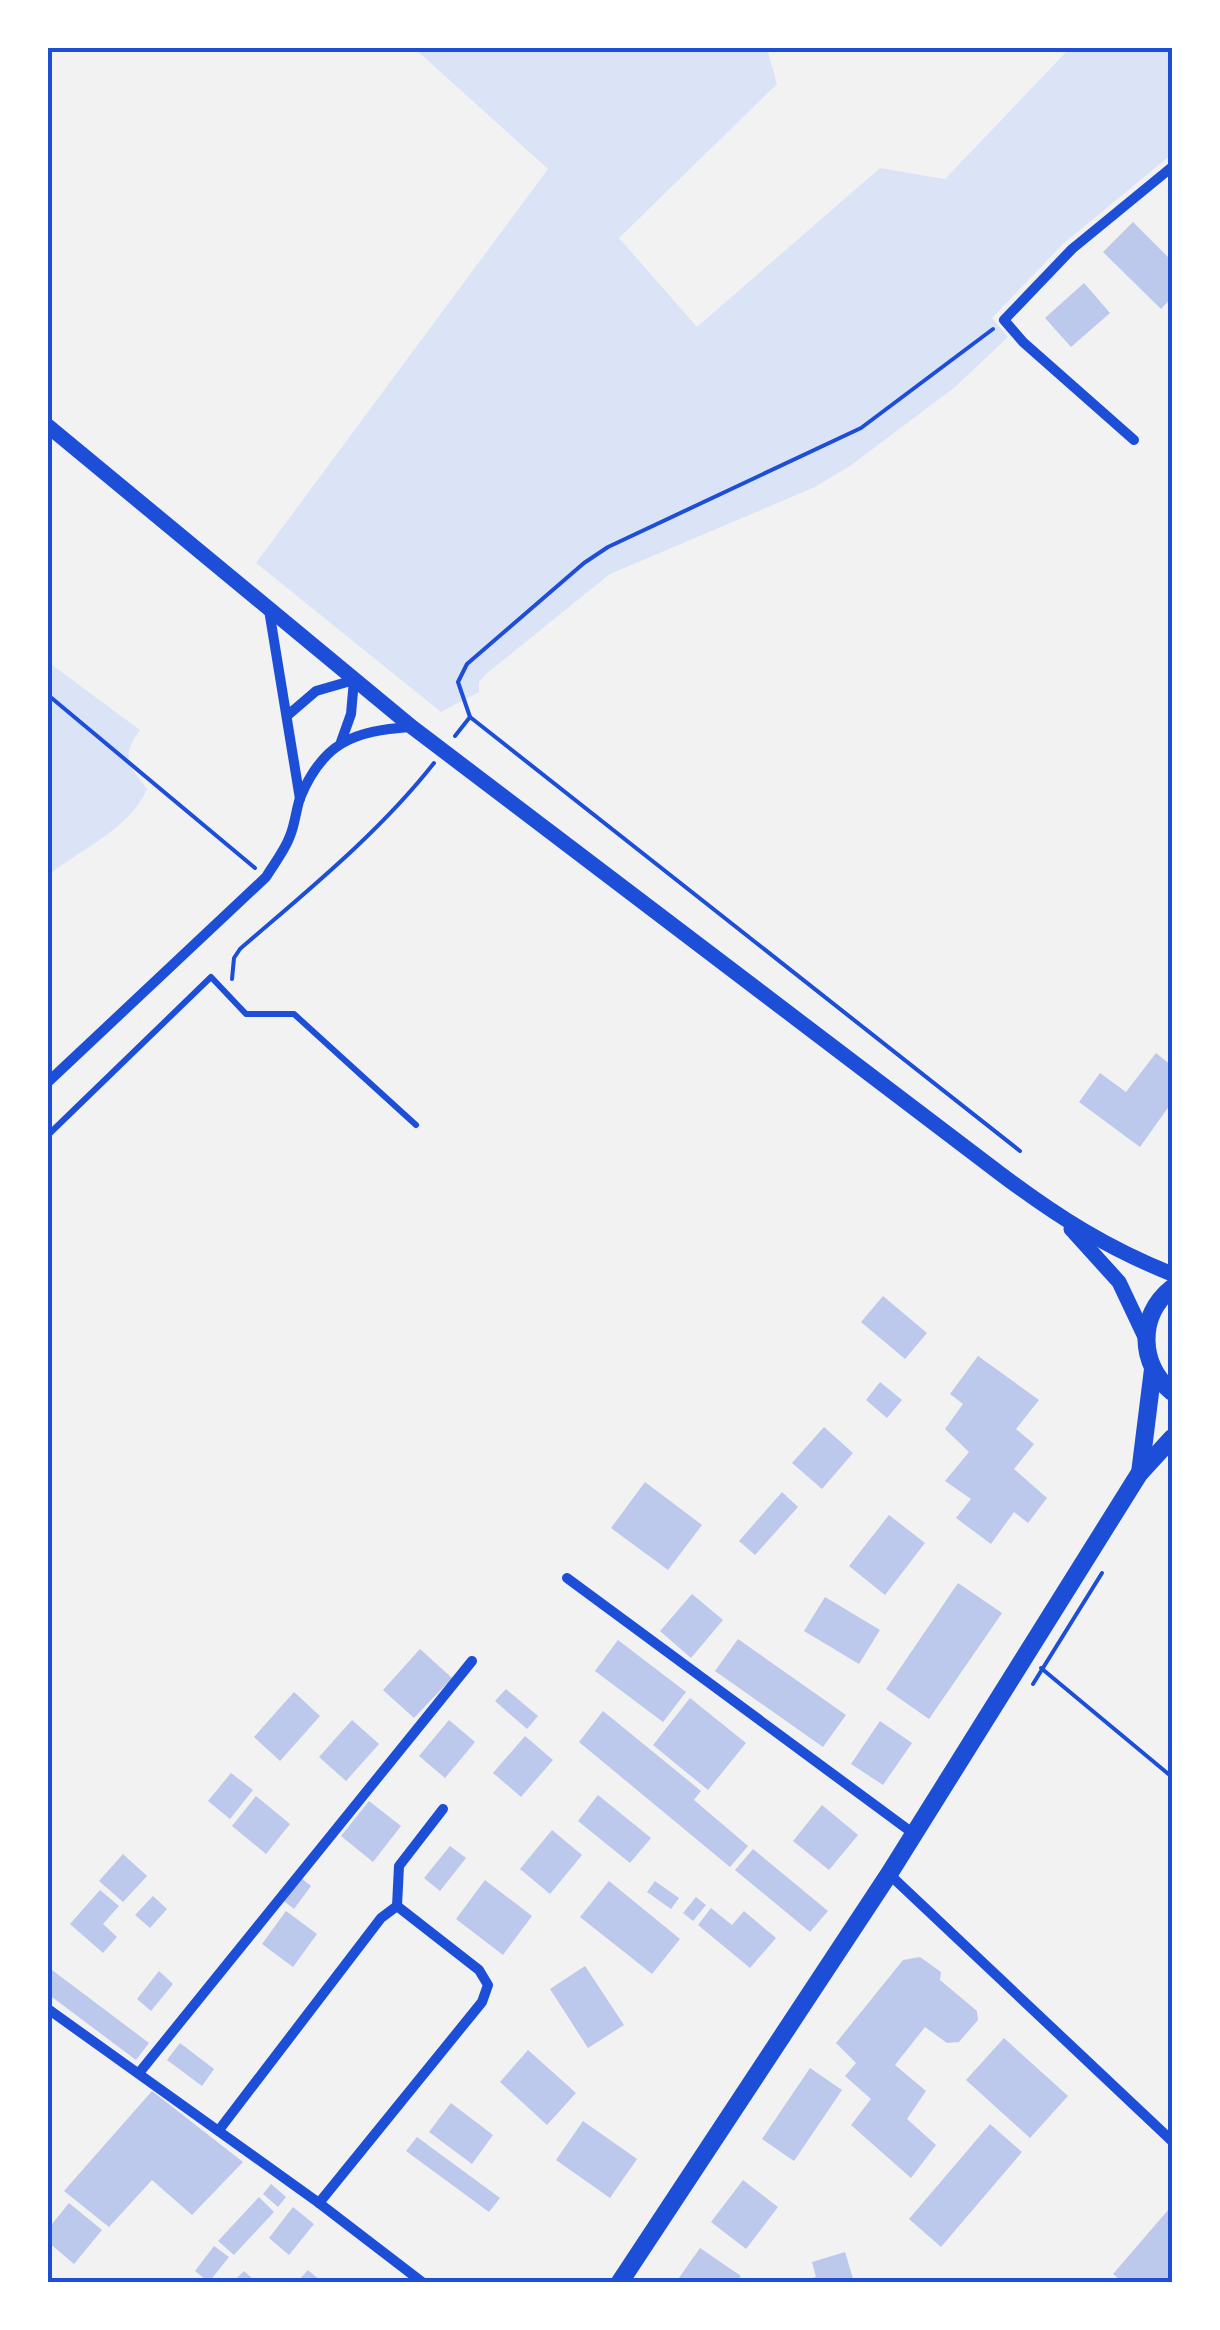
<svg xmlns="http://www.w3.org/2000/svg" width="1220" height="2330" viewBox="0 0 1220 2330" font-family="'Alegreya Sans',sans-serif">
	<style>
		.green { fill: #dbe4f7 }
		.building { fill: #bdc9ec }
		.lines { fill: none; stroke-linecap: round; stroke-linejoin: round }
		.path { stroke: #1d4ed8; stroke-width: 4 }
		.service { stroke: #1d4ed8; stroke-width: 6 }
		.minor { stroke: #1d4ed8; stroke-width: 10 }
		.tertiary { stroke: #1d4ed8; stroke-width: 15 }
		.secondary { stroke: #1d4ed8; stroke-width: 18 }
		.neatline { fill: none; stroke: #1d4ed8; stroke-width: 4 }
	</style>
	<rect width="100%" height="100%" fill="#f2f2f2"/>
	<g class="green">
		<polygon points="414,48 767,48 777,84 619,238 697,327 880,168 945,179 1070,48 1172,48 1172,154 1063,244 992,318 1008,337 955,387 850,466 815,487 610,574 486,674 479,682 479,692 441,712 256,563 548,169"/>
		<path d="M48 662 140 730C120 756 129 766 147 789 132 827 79 851 48 875Z"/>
	</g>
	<g class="building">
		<polygon points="1133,222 1172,261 1172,297 1161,309 1103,252"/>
		<polygon points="1084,283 1110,313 1071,347 1045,318"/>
		<polygon points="1156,1053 1172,1066 1172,1102 1140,1147 1079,1102 1100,1073 1126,1092"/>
		<polygon points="883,1296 927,1333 905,1359 861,1322"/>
		<polygon points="978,1356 1039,1400 1016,1429 1034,1444 1014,1469 1047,1498 1028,1523 1014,1512 991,1544 956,1518 971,1499 945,1481 969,1452 945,1429 963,1404 950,1394"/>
		<polygon points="880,1382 902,1400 887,1418 866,1400"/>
		<polygon points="824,1427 853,1453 822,1489 792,1463"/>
		<polygon points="645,1482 702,1525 668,1570 611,1528"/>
		<polygon points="782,1492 798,1507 755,1555 739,1541"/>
		<polygon points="889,1515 925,1543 885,1595 849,1566"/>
		<polygon points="958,1583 1002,1613 929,1719 886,1689"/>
		<polygon points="692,1594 723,1620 691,1658 660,1631"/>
		<polygon points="825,1597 880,1630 859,1664 804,1631"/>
		<polygon points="738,1639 846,1715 823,1747 715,1671"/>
		<polygon points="618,1640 686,1692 663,1722 595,1671"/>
		<polygon points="420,1649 452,1678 414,1718 383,1690"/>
		<polygon points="506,1689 538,1716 527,1729 495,1701"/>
		<polygon points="294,1692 320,1716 280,1761 254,1737"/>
		<polygon points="690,1698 746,1743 708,1790 653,1745"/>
		<polygon points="603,1711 701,1791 694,1800 748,1846 730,1867 579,1742"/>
		<polygon points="352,1720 379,1744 346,1781 319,1757"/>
		<polygon points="449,1720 475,1742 445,1778 419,1756"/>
		<polygon points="880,1721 912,1743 883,1785 851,1764"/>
		<polygon points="525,1736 553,1760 521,1797 493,1773"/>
		<polygon points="231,1773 253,1790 230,1819 208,1801"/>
		<polygon points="598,1795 651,1838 630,1863 578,1821"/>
		<polygon points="256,1796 290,1824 266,1854 232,1826"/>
		<polygon points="369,1801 401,1826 373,1862 341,1836"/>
		<polygon points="822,1805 858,1835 829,1870 793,1841"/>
		<polygon points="552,1830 582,1855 550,1894 520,1869"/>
		<polygon points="450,1846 466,1858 440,1891 424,1878"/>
		<polygon points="753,1849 828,1911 810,1932 735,1870"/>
		<polygon points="123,1854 147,1876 123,1902 99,1881"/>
		<polygon points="301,1878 311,1886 294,1909 284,1901"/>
		<polygon points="485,1880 532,1916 503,1955 456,1919"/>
		<polygon points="609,1881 680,1939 652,1974 580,1917"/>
		<polygon points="655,1881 679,1898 671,1909 647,1892"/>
		<polygon points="100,1890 119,1906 103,1924 117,1937 103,1953 70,1924"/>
		<polygon points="153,1896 167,1909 150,1928 135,1915"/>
		<polygon points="696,1897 706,1905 693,1921 683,1913"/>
		<polygon points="711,1908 732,1925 744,1911 776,1938 750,1968 698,1925"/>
		<polygon points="286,1911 317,1934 293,1967 262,1944"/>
		<polygon points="920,1957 941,1972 940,1980 977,2011 978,2020 959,2042 947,2043 925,2027 895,2065 926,2091 907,2119 936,2145 911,2178 851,2125 871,2099 845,2076 856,2063 836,2043 903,1960"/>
		<polygon points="585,1966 624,2025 588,2048 550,1989"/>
		<polygon points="48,1967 149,2043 136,2060 48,1994"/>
		<polygon points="159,1971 173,1984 151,2011 137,1999"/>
		<polygon points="1004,2038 1068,2096 1030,2138 966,2080"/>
		<polygon points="180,2043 214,2069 202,2086 167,2060"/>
		<polygon points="528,2050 576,2093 547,2125 500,2082"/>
		<polygon points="810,2068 842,2090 794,2161 762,2139"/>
		<polygon points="152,2091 243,2162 192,2215 152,2180 109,2227 64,2191"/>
		<polygon points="451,2103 493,2135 472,2164 429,2132"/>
		<polygon points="583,2121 637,2159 610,2198 556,2160"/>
		<polygon points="990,2124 1022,2152 941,2247 909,2219"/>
		<polygon points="417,2137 500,2198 489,2212 406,2151"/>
		<polygon points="743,2180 778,2207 746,2249 711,2222"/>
		<polygon points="271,2184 286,2197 278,2207 263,2194"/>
		<polygon points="259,2197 274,2212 234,2255 218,2241"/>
		<polygon points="69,2203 102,2230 74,2264 48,2242 48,2229"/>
		<polygon points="293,2207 314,2224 289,2255 269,2238"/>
		<polygon points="1169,2209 1172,2212 1172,2282 1123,2282 1113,2274"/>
		<polygon points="214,2246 229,2257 209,2282 195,2271"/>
		<polygon points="700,2248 741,2276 737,2282 676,2282"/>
		<polygon points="845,2252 854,2282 801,2282 816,2277 812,2262"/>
		<polygon points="308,2270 322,2282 297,2282"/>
		<polygon points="244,2271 256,2282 233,2282"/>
	</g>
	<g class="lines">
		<g class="path">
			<polyline points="48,695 255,868"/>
			<polyline points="470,717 458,682 467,664 584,563 608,547 861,428 993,329"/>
			<polyline points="455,736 470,717 1020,1151"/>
			<path d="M232 979 234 958 240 949C307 891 379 833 434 763"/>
			<polyline points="1041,1668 1172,1777"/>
			<polyline points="1033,1684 1102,1573"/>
		</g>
		<polyline class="service" points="48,1135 211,977 246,1014 294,1014 416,1125"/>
		<g class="minor">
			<polyline points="1134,440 1023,342 1004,320 1072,249 1172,167"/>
			<polyline points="269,610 300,799"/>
			<polyline points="288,715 316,691 354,680 351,714 341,742"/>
			<path d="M48 1082 266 877C274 864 285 850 290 836 295 824 296 810 300 798 323 742 354 731 410 727"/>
			<polyline points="567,1578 914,1834"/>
			<polyline points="889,1874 1172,2141"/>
			<polyline points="397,1906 399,1866 443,1809"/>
			<polyline points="48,2009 319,2203 422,2282"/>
			<polyline points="139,2073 472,1661"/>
			<polyline points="219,2130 381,1918 397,1906"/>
			<polyline points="319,2203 482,2002 488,1985 479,1970 397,1906"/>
		</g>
		<g class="tertiary">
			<path d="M48 426 412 727 1002 1175C1058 1217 1107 1248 1172 1274"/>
			<polyline points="1071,1229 1119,1282 1146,1339"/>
		</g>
		<g class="secondary">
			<path d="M1172 1288C1137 1316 1139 1364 1172 1392"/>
			<polyline points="1140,1473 1153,1369"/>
			<polyline points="620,2282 889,1874 1139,1474 1172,1438"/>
		</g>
	</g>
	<rect width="1220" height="2330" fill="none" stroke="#ffffff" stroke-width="100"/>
	<rect x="50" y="50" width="1120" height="2230" class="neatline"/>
</svg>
